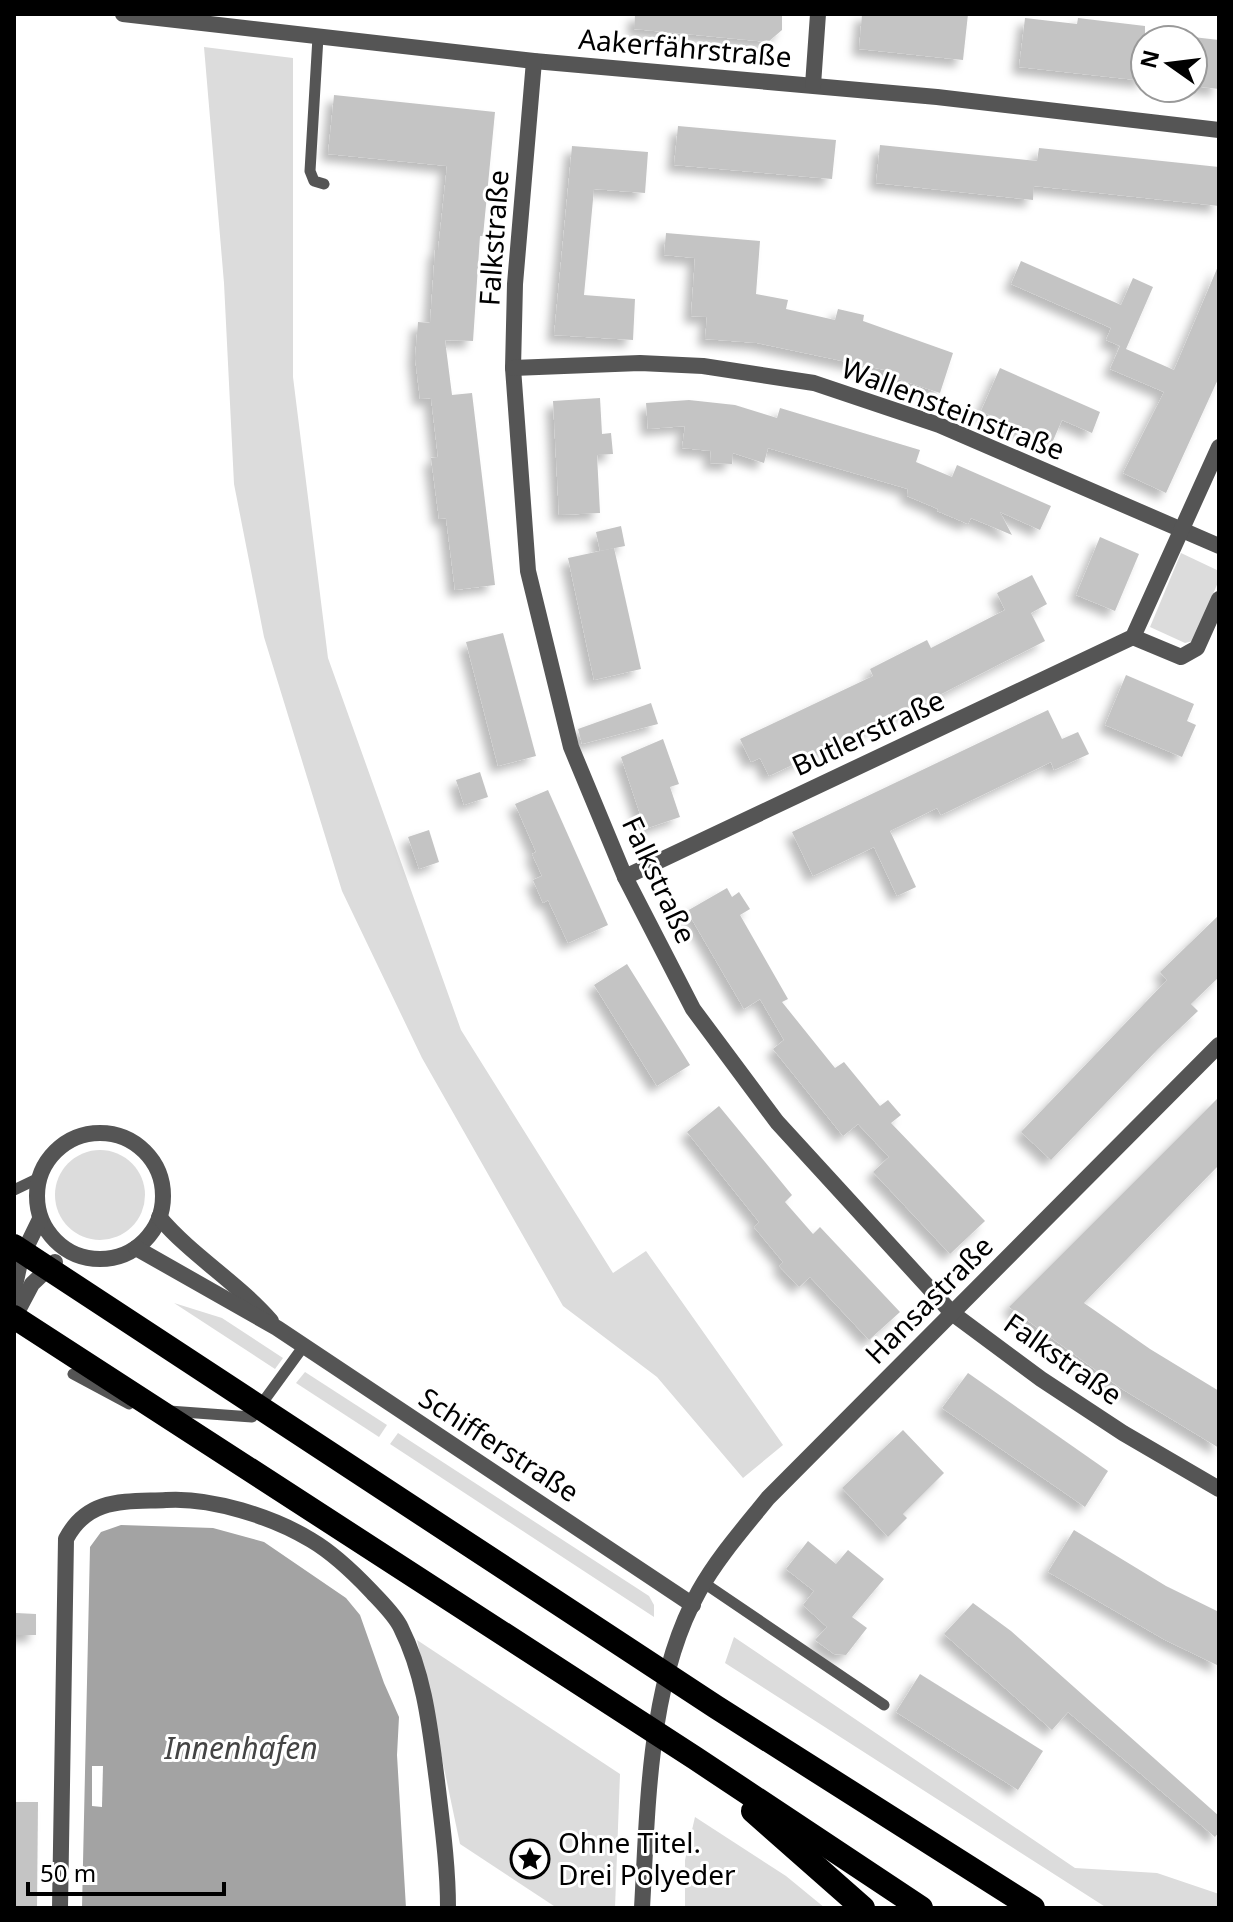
<svg xmlns="http://www.w3.org/2000/svg" width="1233" height="1922" viewBox="0 0 1233 1922" font-family="'Noto Sans',sans-serif">
	<style>
		.green { fill: #dcdcdc }
		.water { fill: #a3a3a3 }
		.pier { fill: #fff }
		.building { fill: #c4c4c4; filter: url(#shadow) }
		.lines { fill: none; stroke-linecap: round; stroke-linejoin: round }
		.service { stroke: #555; stroke-width: 11 }
		.pedestrian { stroke: #555; stroke-width: 16 }
		.minor { stroke: #555; stroke-width: 16 }
		.motorway { stroke: #000; stroke-width: 24 }
		.labels { text-anchor: middle; stroke-width: 6; stroke-linejoin: round; paint-order: stroke }
		.street-label { font-size: 28px; fill: #000; stroke: #fff }
		.poi-label { font-size: 28px; fill: #000; stroke: #fff; text-anchor: start }
		.water-label { font-size: 30px; font-style: italic; fill: #444; stroke: #fff }
	</style>
	<defs>
		<filter id="shadow"><feDropShadow dx="-7" dy="7" stdDeviation="4" flood-color="#0004"/></filter>
	</defs>
	<rect width="100%" height="100%" fill="#fff"/>
	<g class="green">
		<polygon points="204,47 293,58 293,377 328,658 461,1030 613,1273 646,1251 783,1445 743,1478 657,1377 563,1306 422,1058 342,891 264,637 234,484 224,283"/>
		<polygon points="1181,553 1219,571 1219,580 1193,641 1185,643 1150,627"/>
		<circle cx="100" cy="1195" r="45"/>
		<polygon points="174,1303 222,1318 283,1358 275,1369"/>
		<polygon points="305,1372 387,1425 379,1437 296,1383"/>
		<polygon points="398,1433 649,1596 654,1605 654,1617 390,1444"/>
		<polygon points="734,1637 1075,1868 1157,1873 1219,1894 1219,1908 1107,1908 725,1663"/>
		<polygon points="417,1640 620,1774 615,1908 557,1908 460,1844"/>
		<polygon points="695,1817 786,1876 825,1908 685,1908 685,1860"/>
	</g>
	<polygon class="water" points="121,1525 213,1528 264,1542 346,1598 360,1615 384,1683 399,1717 397,1755 406,1908 82,1908 90,1547 101,1532"/>
	<polygon class="pier" points="92,1766 103,1766 102,1807 92,1806"/>
	<g class="building">
		<polygon points="635,14 782,14 782,30 768,42 634,29"/>
		<polygon points="862,14 968,14 963,60 859,49"/>
		<polygon points="1025,18 1077,24 1078,18 1145,26 1145,81 1019,67"/>
		<polygon points="1193,37 1219,40 1219,89 1193,86"/>
		<polygon points="334,95 495,112 483,236 480,236 473,341 445,340 452,395 472,393 495,585 455,590 446,518 439,519 431,458 438,457 431,398 420,399 415,358 418,322 430,323 435,250 438,250 447,166 328,154"/>
		<polygon points="678,126 836,140 832,179 674,165"/>
		<polygon points="880,145 1037,161 1039,148 1219,167 1219,206 1034,186 1033,200 876,183"/>
		<polygon points="572,146 648,152 645,193 594,189 584,295 635,299 633,340 554,335"/>
		<polygon points="666,233 760,241 756,294 788,300 786,309 835,320 838,309 864,315 863,321 953,353 940,393 883,374 885,370 757,343 705,339 707,317 691,316 695,258 664,255"/>
		<polygon points="1021,261 1121,305 1133,278 1153,287 1126,349 1174,370 1219,264 1219,377 1166,493 1123,473 1164,392 1110,369 1120,346 1106,340 1111,328 1011,284"/>
		<polygon points="1000,368 1100,412 1092,433 1062,420 1052,443 981,411"/>
		<polygon points="600,398 602,434 611,433 613,454 597,455 600,513 559,515 553,401"/>
		<polygon points="689,400 735,405 777,418 780,408 920,450 916,462 952,477 957,465 1051,506 1040,530 1000,512 1012,535 971,518 968,524 937,511 938,509 907,496 908,489 768,448 764,463 733,453 732,464 710,463 711,451 682,448 685,426 648,429 646,403"/>
		<polygon points="621,526 625,546 600,551 596,532"/>
		<polygon points="1100,537 1139,554 1115,611 1076,595"/>
		<polygon points="614,548 641,669 594,680 568,558"/>
		<polygon points="1032,575 1047,604 1031,613 1045,641 916,707 769,776 760,758 751,762 740,739 873,676 870,669 927,640 931,648 1005,610 997,593"/>
		<polygon points="503,633 536,756 498,766 466,642"/>
		<polygon points="1126,675 1194,704 1187,721 1196,725 1182,757 1105,725"/>
		<polygon points="651,703 658,724 582,744 578,729"/>
		<polygon points="1048,710 1062,739 1078,732 1089,754 1054,770 1051,762 941,815 937,808 890,831 916,887 897,896 874,847 813,876 792,832"/>
		<polygon points="663,739 679,784 670,787 680,817 645,829 621,757"/>
		<polygon points="480,772 488,797 464,805 456,780"/>
		<polygon points="548,790 608,925 568,943 548,900 543,903 533,880 542,876 532,854 536,852 515,804"/>
		<polygon points="429,830 439,862 419,869 408,837"/>
		<polygon points="727,888 732,897 739,892 750,909 740,915 788,999 782,1002 835,1068 844,1062 880,1106 888,1100 901,1115 891,1123 985,1221 950,1254 873,1172 889,1157 858,1124 843,1136 773,1049 784,1040 760,999 744,1009 687,911"/>
		<polygon points="1219,915 1219,977 1191,1004 1198,1011 1158,1049 1051,1160 1021,1132 1167,980 1160,972"/>
		<polygon points="627,964 690,1065 657,1086 594,985"/>
		<polygon points="1219,1097 1219,1165 1084,1303 1150,1349 1219,1391 1219,1448 1122,1389 1009,1307"/>
		<polygon points="719,1106 792,1195 785,1202 813,1234 820,1227 900,1312 869,1340 810,1277 799,1287 779,1266 783,1262 754,1227 759,1222 687,1132"/>
		<polygon points="968,1373 1108,1471 1085,1507 942,1408"/>
		<polygon points="903,1430 944,1473 903,1514 907,1518 888,1537 842,1488"/>
		<polygon points="1074,1530 1166,1586 1219,1612 1219,1666 1165,1640 1048,1572"/>
		<polygon points="808,1541 836,1564 848,1550 884,1579 852,1617 867,1628 846,1655 834,1654 815,1640 827,1627 803,1605 814,1591 786,1569"/>
		<polygon points="973,1603 1011,1631 1219,1816 1219,1832 1215,1837 1068,1712 1052,1730 944,1634"/>
		<polygon points="16,1613 36,1614 36,1635 16,1635"/>
		<polygon points="920,1674 1043,1751 1018,1790 896,1712"/>
		<polygon points="14,1802 38,1802 37,1908 14,1908"/>
	</g>
	<g class="lines">
		<g class="service">
			<polyline points="318,37 310,171 314,181 324,184"/>
			<polyline points="14,1190 39,1178"/>
			<polyline points="73,1374 129,1404"/>
			<polyline points="169,1411 252,1417 303,1347"/>
			<polyline points="704,1583 884,1705"/>
		</g>
		<path class="pedestrian" d="M60 1908 66 1539C88 1497 125 1502 166 1500 211 1497 273 1517 311 1540 333 1553 353 1572 371 1591 381 1602 395 1615 401 1628 425 1676 430 1729 437 1781 442 1823 448 1866 448 1908"/>
		<g class="minor">
			<polyline points="123,14 534,61 937,97 1219,130"/>
			<polyline points="534,61 515,284 513,368 528,571 571,747 625,877 693,1009 777,1122 952,1313 1041,1379 1123,1433 1219,1489"/>
			<polyline points="813,85 818,14"/>
			<polyline points="513,368 640,363 703,366 814,383 939,425 1219,546"/>
			<polyline points="1133,637 1181,657 1197,648 1219,599"/>
			<polyline points="625,877 1133,637 1219,447"/>
			<circle cx="100" cy="1196" r="63"/>
			<path d="M159 1217C192 1256 237 1282 271 1321"/>
			<polyline points="136,1248 277,1328 693,1605"/>
			<polyline points="14,1290 21,1258 40,1219"/>
			<polyline points="14,1318 32,1284 55,1262"/>
			<path d="M642 1908C648 1806 648 1682 699 1591 718 1557 744 1528 768 1498L1219 1045"/>
		</g>
		<g class="motorway">
			<polyline points="14,1246 716,1707 1033,1908"/>
			<polyline points="14,1317 695,1758 921,1908"/>
			<polyline points="753,1811 863,1908"/>
		</g>
	</g>
	<defs>
		<g id="sight-ring" transform="scale(2)"><circle r="9.5" fill="#fff" stroke="#000" stroke-width="1.5"/><path d="M0-6L1.8-2.2L6-1.7L2.9 1.2L3.7 5.4L0 3.3L-3.7 5.4L-2.9 1.2L-6-1.7L-1.8-2.2Z" fill="#000"/></g>
	</defs>
	<g fill-rule="evenodd">
		<use href="#sight-ring" x="530" y="1859"/>
	</g>
	<g class="labels">
		<g class="street-label">
			<text transform="translate(685 48) rotate(5)" y="10">Aakerfährstraße</text>
			<text transform="translate(494 238) rotate(-86)" y="10">Falkstraße</text>
			<text transform="translate(953 409) rotate(21)" y="10">Wallensteinstraße</text>
			<text transform="translate(868 733) rotate(-25)" y="10">Butlerstraße</text>
			<text transform="translate(659 880) rotate(65)" y="10">Falkstraße</text>
			<text transform="translate(929 1300) rotate(-45)" y="10">Hansastraße</text>
			<text transform="translate(1063 1359) rotate(35)" y="10">Falkstraße</text>
			<text transform="translate(499 1445) rotate(33)" y="10">Schifferstraße</text>
		</g>
		<g class="poi-label">
			<text x="558" y="1853">Ohne Titel.<tspan x="558" dy="32">Drei Polyeder</tspan></text>
		</g>
		<g class="water-label">
			<text x="241" y="1759">Innenhafen</text>
		</g>
	</g>
	<rect width="1233" height="1922" fill="none" stroke="#000000" stroke-width="32"/>
	<g transform="translate(1169 64) rotate(284)"><circle r="38" fill="#ffffff" stroke="#999999" stroke-width="2"/>
	<path d="M0-6L14 30L0 20L-14 30Z" fill="#000000"/>
	<text y="-12" font-size="22" font-weight="bold" text-anchor="middle" fill="#000000">N</text>
	</g>
	<path d="M28 1882v12h196v-12" fill="none" stroke="#000000" stroke-width="4"/>
	<text x="40" y="1882" font-size="24" fill="#000000" stroke="#ffffff" stroke-width="6" paint-order="stroke">50 m</text>
</svg>
